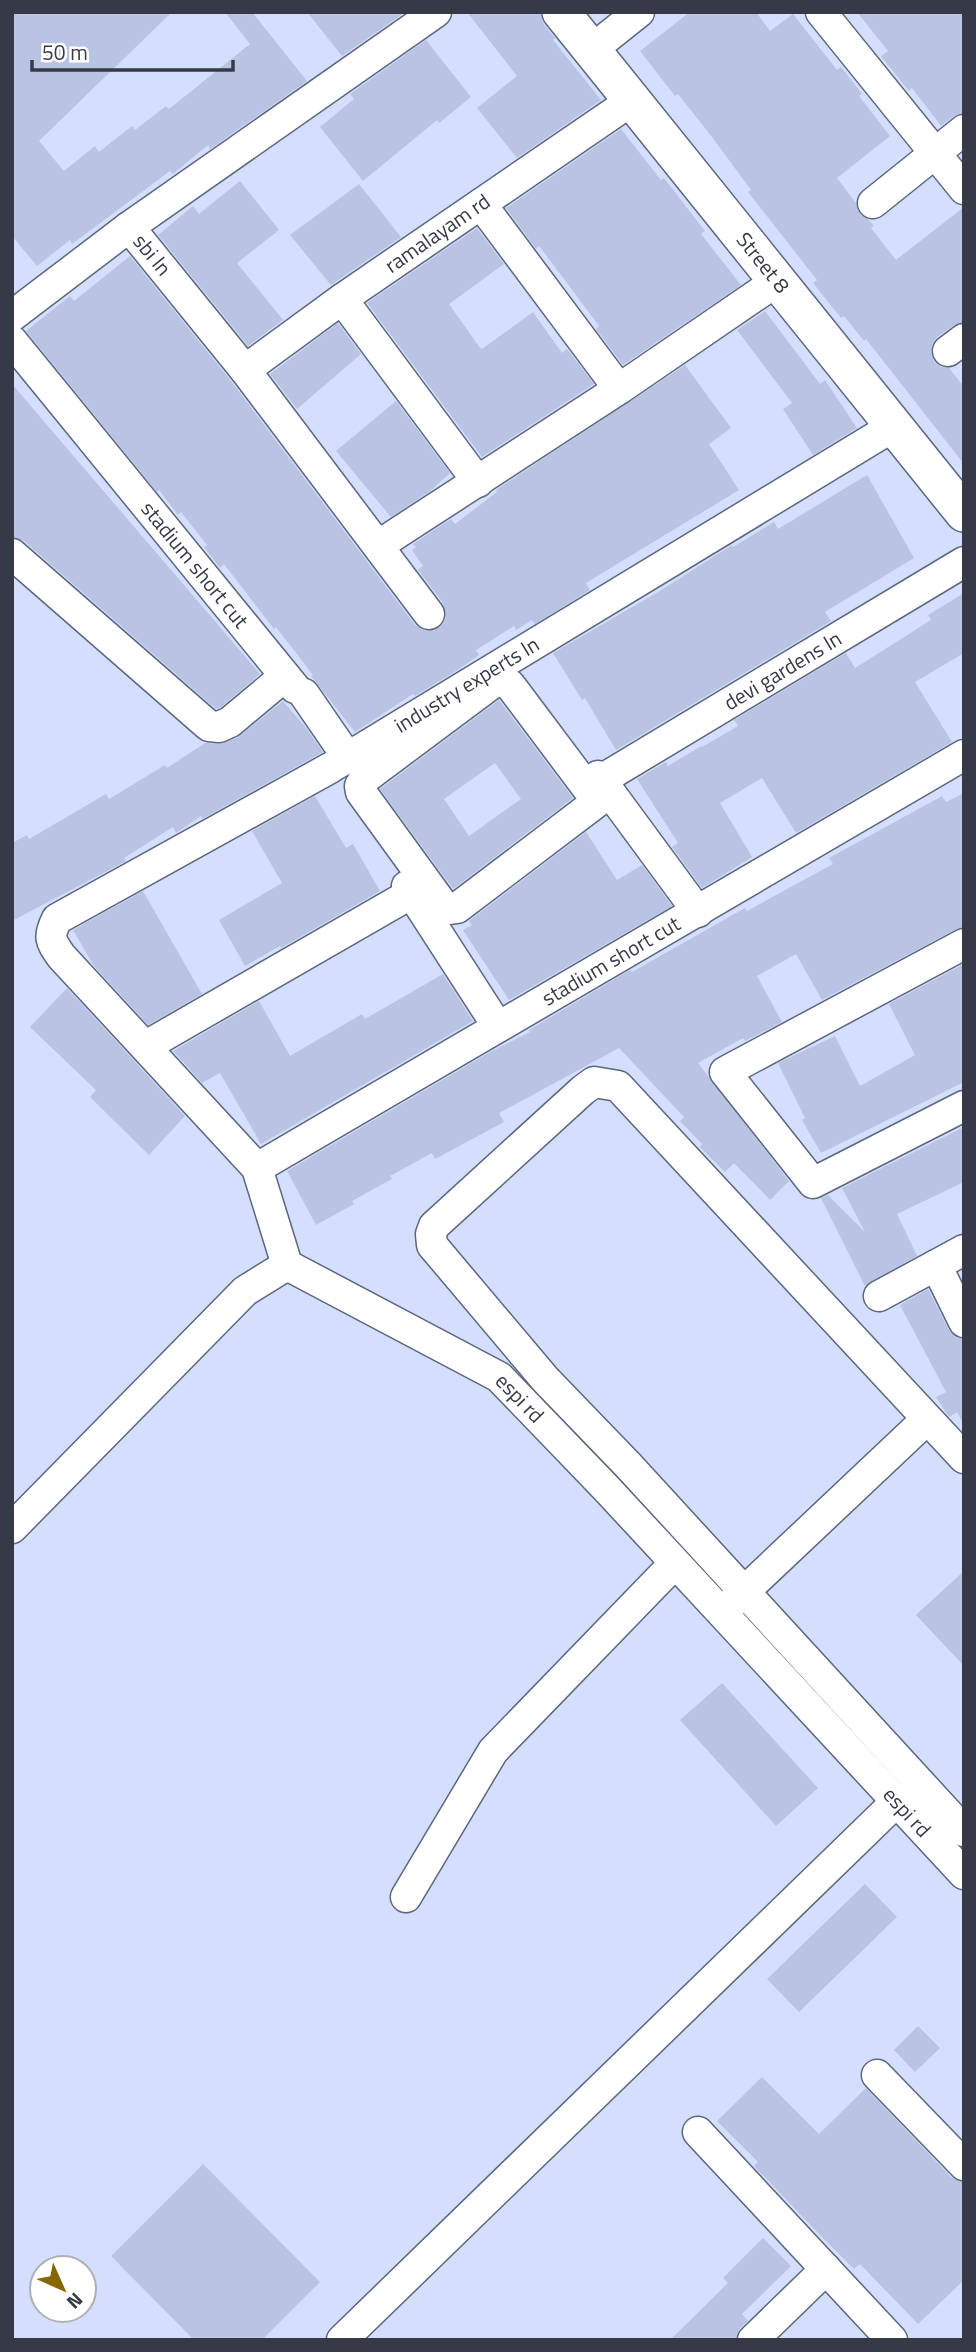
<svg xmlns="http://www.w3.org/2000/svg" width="976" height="2352" viewBox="0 0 976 2352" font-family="'Titillium Web',sans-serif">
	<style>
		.building { fill: #b8c4e1; fill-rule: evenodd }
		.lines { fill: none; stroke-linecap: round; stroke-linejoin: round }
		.minor-casing { stroke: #5b667f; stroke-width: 33 }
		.tertiary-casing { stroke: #5b667f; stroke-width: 40 }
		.minor { stroke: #fff; stroke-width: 30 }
		.tertiary { stroke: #fff; stroke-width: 37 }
		.labels { text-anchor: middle; stroke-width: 6; stroke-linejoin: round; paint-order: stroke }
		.street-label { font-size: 21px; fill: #363a46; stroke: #fff }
	</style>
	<rect width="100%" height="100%" fill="#d3dffd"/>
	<g class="building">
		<polygon points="12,12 172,12 39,141 64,171 95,146 99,152 132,126 135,130 166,106 169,109 250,44 225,12 252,12 307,81 210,149 208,145 173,174 170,171 72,244 70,240 37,266 12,236"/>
		<polygon points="307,12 404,12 404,13 342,56"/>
		<polygon points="467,12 540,12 544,25 555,38 553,40 601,100 517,158 477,108 517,76"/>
		<polygon points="690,12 756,12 770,31 793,14 837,70 841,67 862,94 859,96 890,136 837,178 856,203 859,213 869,220 874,226 871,228 896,260 964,207 964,322 954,325 937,337 932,344 931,352 934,362 941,367 949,368 964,387 964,464 866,339 864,341 844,316 841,318 813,283 817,280 748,192 751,190 712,137 678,94 675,96 640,51"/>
		<polygon points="857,12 964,12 964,113 954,116 941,126 912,88 909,91 881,56 888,51"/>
		<polygon points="426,40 471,97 439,123 437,120 363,181 320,127 354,99 350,94"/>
		<polygon points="621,129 661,180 664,178 705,231 701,234 741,285 623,365 596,329 599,326 567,283 539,246 536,249 506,208"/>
		<polygon points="240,181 279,230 237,263 283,320 248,346 158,235 193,206 199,214"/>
		<polygon points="359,184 401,237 331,285 290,235"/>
		<polygon points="477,228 504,264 449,304 480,348 482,349 533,312 562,353 567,349 594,384 482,457 367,303"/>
		<polygon points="130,256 231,381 415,625 423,630 432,631 440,627 445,621 446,613 443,603 418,570 423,566 412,550 416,547 413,544 451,519 455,524 497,492 496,490 685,365 731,428 709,444 739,490 586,583 590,590 535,624 532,620 516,630 514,626 476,650 479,655 456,671 415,696 413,694 355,732 311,676 313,675 276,627 274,629 224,564 220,568 204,547 207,545 181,512 178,515 159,490 157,492 26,331 70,296 74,301"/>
		<polygon points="765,311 820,384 825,380 857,428 813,455 783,409 792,403 737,330"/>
		<polygon points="338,323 361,354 297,409 270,374"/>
		<polygon points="12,384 260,674 221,707 216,709 24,541 12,537"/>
		<polygon points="396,401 450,473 430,491 391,517 336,451"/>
		<polygon points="867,475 914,558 825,612 831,621 616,750 585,698 582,700 553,653 658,592 732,545 733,547 774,522 778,529"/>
		<polygon points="964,593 964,653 915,682 952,742 796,833 762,778 720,803 752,857 702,888 672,847 678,843 637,779 666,762 668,766 701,746 702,747 738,726 734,720 846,653 855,668 931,620 928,615"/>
		<path d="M499 700 573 798 453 889 380 789ZM495 763 521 799 469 836 444 799Z"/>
		<polygon points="283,701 306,728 323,752 202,819 201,816 176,833 173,827 124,858 126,861 12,921 12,843 27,835 29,839 106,794 109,799 165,765 167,768 205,743 218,744 237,738"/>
		<polygon points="964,793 964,927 956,929 822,1000 796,954 757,976 782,1022 745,1041 743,1038 698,1063 789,1181 770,1200 734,1163 725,1172 700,1147 702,1144 680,1121 684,1117 619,1048 499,1113 504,1122 435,1159 432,1153 390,1176 392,1179 352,1201 354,1204 316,1225 287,1171 492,1051 530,1032 529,1030 630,970 632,972 745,908 747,911 833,864 829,858 942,796 946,802"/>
		<polygon points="315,796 346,848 353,844 380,891 281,948 280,946 245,966 219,920 282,883 252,831"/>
		<polygon points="586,832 617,880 642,865 672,906 509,1000 463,930 472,925 469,921"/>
		<polygon points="143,891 202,994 148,1025 94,966 73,930"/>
		<polygon points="964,964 964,1082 821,1153 802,1120 805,1118 778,1063 835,1036 860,1086 915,1055 889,1004"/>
		<polygon points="443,974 473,1021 261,1144 220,1073 202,1083 173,1051 259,1001 290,1056 362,1014 365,1019"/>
		<polygon points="67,988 185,1116 149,1155 90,1097 96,1090 30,1027"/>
		<polygon points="964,1127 964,1182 897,1214 917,1256 865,1286 821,1198 828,1195 865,1232 842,1188"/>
		<polygon points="928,1289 949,1330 955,1337 964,1339 964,1425 957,1412 949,1417 936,1397 946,1392 900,1305"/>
		<polygon points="964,1571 964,1666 916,1615"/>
		<polygon points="722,1683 818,1788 776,1826 680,1720"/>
		<polygon points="865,1884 897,1917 799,2012 767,1979"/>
		<polygon points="918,2026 940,2048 915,2072 894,2050"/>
		<polygon points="762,2077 819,2134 866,2088 951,2177 964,2182 964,2280 918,2324 860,2264 854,2269 820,2235 754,2166 758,2162 717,2121"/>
		<polygon points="203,2164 320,2282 262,2340 194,2340 111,2256"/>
		<polygon points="763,2238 791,2266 742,2314 748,2321 740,2328 736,2340 670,2340 728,2283 723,2278"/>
	</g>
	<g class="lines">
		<g class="minor-casing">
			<g id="minor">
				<polyline points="821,12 964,189"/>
				<polyline points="590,51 639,12"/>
				<polyline points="873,203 964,130"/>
				<polyline points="481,204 619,389"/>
				<polyline points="342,299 478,482"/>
				<polyline points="12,316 129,227"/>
				<path id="s1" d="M12 341 295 688"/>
				<polyline points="948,351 964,339"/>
				<path id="s2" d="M245 370 342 299 631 101"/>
				<polyline points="379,545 619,389 777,281"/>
				<polyline points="12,554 209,726 219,727 230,722 285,676"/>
				<polyline points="429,614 245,370 129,227 436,12"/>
				<polyline points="304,694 348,758"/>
				<polyline points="598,776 698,912"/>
				<path id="s3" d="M601 780 964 562"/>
				<polyline points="597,801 510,685 500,681 494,682 364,779 360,786 361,792 443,905 450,909 457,908 610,792"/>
				<polyline points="407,886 498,1027"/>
				<polyline points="964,944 725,1072 813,1183 964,1106"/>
				<polyline points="146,1046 412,893"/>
				<path id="s4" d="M257 1168 964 755"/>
				<path id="s5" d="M287 1265 257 1168 61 956C50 940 48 937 57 919L330 768 894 426"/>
				<polyline points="936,1265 964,1322"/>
				<polyline points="879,1296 964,1250"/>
				<polyline points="964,1458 618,1086 594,1082 583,1090 434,1226 431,1234 432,1245 545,1379 628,1465 964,1831"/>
				<path id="s6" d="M12 1528 245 1291 287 1265 499 1377 606 1488 964 1874"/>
				<polyline points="731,1604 927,1419"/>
				<polyline points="406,1897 493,1751 675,1563"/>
				<polyline points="877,2075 964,2165"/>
				<polyline points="698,2132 892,2340"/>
				<polyline points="342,2340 895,1803"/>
				<polyline points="753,2340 826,2269"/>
			</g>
		</g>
		<g class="tertiary-casing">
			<g id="tertiary">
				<path id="s7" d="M561 12 964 513"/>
			</g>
		</g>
		<use href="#minor" class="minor"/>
		<use href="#tertiary" class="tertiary"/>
	</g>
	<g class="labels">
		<g class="street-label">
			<text dy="7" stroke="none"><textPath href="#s2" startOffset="236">ramalayam rd</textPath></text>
			<text transform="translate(152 255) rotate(51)" y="7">sbi ln</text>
			<text dy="7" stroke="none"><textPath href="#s7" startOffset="322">Street 8</textPath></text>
			<text dy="7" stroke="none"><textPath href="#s1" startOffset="289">stadium short cut</textPath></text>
			<text dy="7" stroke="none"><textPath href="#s3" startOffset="212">devi gardens ln</textPath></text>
			<text dy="7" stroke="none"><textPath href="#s5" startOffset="903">industry experts ln</textPath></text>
			<text dy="7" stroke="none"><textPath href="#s4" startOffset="410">stadium short cut</textPath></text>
			<text dy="7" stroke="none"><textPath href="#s6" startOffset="651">espi rd</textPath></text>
			<text dy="7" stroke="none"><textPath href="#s6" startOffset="1218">espi rd</textPath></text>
		</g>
	</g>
	<rect width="976" height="2352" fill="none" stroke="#363a46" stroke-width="28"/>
	<g transform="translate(63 2289) rotate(135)"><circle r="33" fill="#ffffff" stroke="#afb0b5" stroke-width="2"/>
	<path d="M0-5L12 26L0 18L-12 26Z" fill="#866701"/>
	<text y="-10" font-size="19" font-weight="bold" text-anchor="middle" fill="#363a46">N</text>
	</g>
	<path d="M32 60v10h201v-10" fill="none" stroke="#363a46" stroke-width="3.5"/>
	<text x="42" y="60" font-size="21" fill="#363a46" stroke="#ffffff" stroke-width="5" paint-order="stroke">50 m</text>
</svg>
